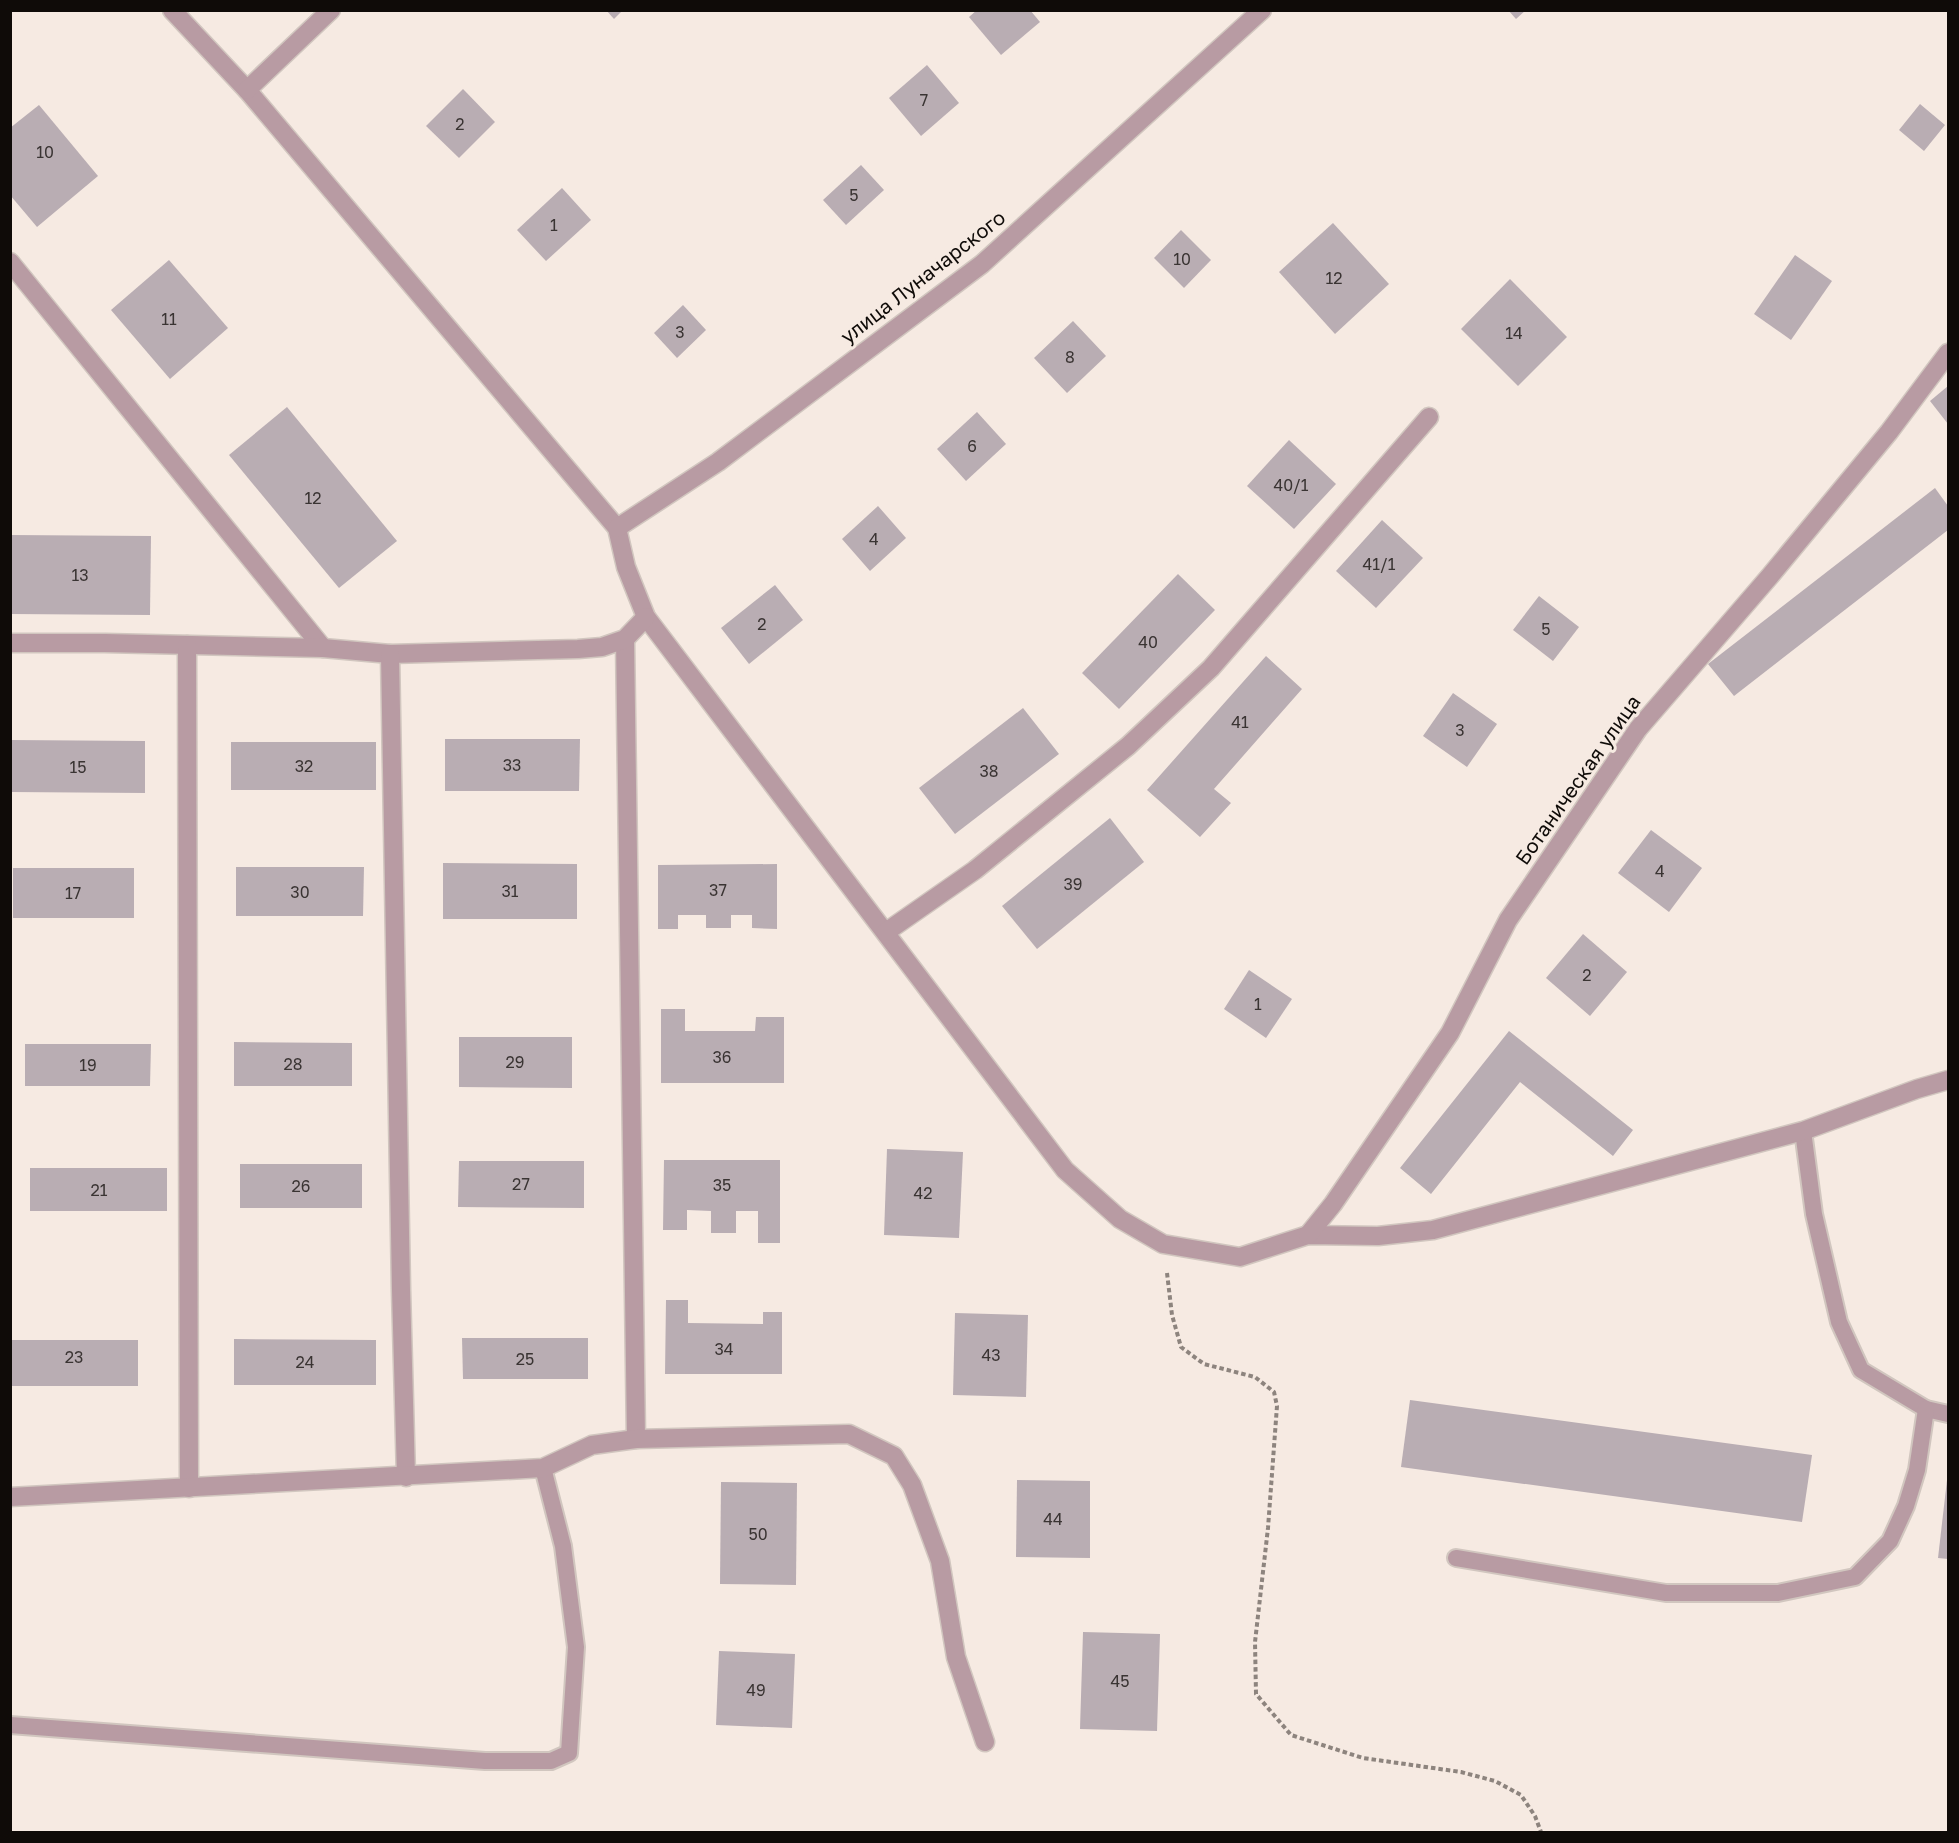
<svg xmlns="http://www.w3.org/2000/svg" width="1959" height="1843" viewBox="0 0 1959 1843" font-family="'Golos Text',sans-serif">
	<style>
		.building { fill: #b9adb3 }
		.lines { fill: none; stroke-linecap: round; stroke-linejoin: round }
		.service-casing { stroke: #d1c6bf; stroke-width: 20 }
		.minor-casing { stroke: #d1c6bf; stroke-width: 21 }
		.path { stroke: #8d847e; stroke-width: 4; stroke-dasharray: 4.5 3; stroke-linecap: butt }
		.service { stroke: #b89ba3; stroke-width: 16 }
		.minor { stroke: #b89ba3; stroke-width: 18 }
		.labels { text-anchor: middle; stroke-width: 6; stroke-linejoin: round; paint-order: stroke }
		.number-label { font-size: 16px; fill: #3a3433 }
		.street-label { font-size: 20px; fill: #0f0b08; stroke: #f6eae2 }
	</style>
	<rect width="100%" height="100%" fill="#f6eae2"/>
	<g class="building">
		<polygon points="606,10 623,10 614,19"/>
		<polygon points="977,10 1030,10 1040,22 1001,55 969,17"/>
		<polygon points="1508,10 1526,10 1516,19"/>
		<polygon points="927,65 959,103 921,136 889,98"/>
		<polygon points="463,89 495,122 459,158 426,126"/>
		<polygon points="1920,104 1945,125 1924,151 1899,130"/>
		<polygon points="39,105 98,176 37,227 10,195 10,128"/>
		<polygon points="861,165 884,190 846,225 823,200"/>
		<polygon points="562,188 591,220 546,261 517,230"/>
		<polygon points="1333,223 1389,284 1335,334 1279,272"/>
		<polygon points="1181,230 1211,260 1184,288 1154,258"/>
		<polygon points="1795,255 1832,281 1791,340 1754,314"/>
		<polygon points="169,260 228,328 170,379 111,310"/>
		<polygon points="1510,279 1567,337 1518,386 1461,329"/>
		<polygon points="683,305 706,330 677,358 654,333"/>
		<polygon points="1073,321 1106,356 1067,393 1034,358"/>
		<polygon points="1948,386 1948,424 1930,401"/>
		<polygon points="287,407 397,541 339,588 229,455"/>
		<polygon points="977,412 1006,444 966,481 937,449"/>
		<polygon points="1289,440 1336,484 1294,529 1247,486"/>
		<polygon points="1935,488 1948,506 1948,530 1734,696 1708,664"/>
		<polygon points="878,506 906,538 870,571 842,539"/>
		<polygon points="1382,520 1423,558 1376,608 1336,571"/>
		<polygon points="10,535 151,536 150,615 10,614"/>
		<polygon points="1178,574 1215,610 1119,709 1082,673"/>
		<polygon points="775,585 803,620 749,664 721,628"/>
		<polygon points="1539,596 1579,627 1553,661 1513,630"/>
		<polygon points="1266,656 1302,689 1214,789 1231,803 1200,837 1147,790"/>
		<polygon points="1453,693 1497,724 1467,767 1423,736"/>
		<polygon points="1023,708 1059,754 955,834 919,788"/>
		<polygon points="445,739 580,739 579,791 445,791"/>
		<polygon points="10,740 145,741 145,793 10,792"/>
		<rect x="231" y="742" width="145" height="48"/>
		<polygon points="1110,818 1144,862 1037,949 1002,906"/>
		<polygon points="1651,830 1702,868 1669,912 1618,873"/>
		<polygon points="443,863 577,864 577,919 443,919"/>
		<polygon points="777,864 777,929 752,928 752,915 731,915 731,928 706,928 706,915 678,915 678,929 658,929 658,865"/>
		<polygon points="236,867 364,867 363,916 236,916"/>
		<rect x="13" y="868" width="121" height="50"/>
		<polygon points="1583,934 1627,972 1590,1016 1546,978"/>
		<polygon points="1249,970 1292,999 1266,1038 1224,1009"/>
		<polygon points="661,1009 685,1009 685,1031 755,1031 756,1017 784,1017 784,1083 661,1083"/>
		<polygon points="1509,1031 1633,1130 1613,1156 1520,1082 1431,1194 1400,1168"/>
		<polygon points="459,1037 572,1037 572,1088 459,1087"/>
		<polygon points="234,1042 352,1043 352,1086 234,1086"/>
		<polygon points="25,1044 151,1044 150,1086 25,1086"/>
		<polygon points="887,1149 963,1152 959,1238 884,1235"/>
		<polygon points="664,1160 780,1160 780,1243 758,1243 758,1211 736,1211 736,1233 711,1233 711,1211 687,1210 687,1230 663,1230"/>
		<polygon points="459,1161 584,1161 584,1208 458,1207"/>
		<rect x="240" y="1164" width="122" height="44"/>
		<rect x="30" y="1168" width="137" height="43"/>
		<polygon points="666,1300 688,1300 688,1323 763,1324 763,1312 782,1312 782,1374 665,1374"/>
		<polygon points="955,1313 1028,1315 1026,1397 953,1395"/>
		<polygon points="462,1338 588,1338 588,1379 463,1379"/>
		<polygon points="234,1339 376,1340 376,1385 234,1385"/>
		<polygon points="11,1340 138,1340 138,1386 10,1386"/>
		<polygon points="1410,1400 1812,1455 1802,1522 1401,1467"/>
		<polygon points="1017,1480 1090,1481 1090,1558 1016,1557"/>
		<polygon points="1947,1480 1948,1480 1948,1559 1938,1558"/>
		<polygon points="721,1482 797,1483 796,1585 720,1584"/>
		<polygon points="1083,1632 1160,1634 1157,1731 1080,1729"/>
		<polygon points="719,1651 795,1654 792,1728 716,1725"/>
	</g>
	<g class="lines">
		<g class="service-casing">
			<g id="service">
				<polyline points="1803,1131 1814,1214 1839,1322 1861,1370 1926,1409 1948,1414"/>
				<polyline points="1456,1558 1666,1593 1778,1593 1855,1577 1890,1541 1906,1506 1917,1470 1926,1409"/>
				<polyline points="10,1725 485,1761 551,1761 569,1753 576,1647 563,1546 543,1468"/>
			</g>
		</g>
		<g class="minor-casing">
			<g id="minor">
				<polyline points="172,10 247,90 617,528 626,567 646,617 1065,1170 1120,1219 1163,1244 1240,1257 1308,1235 1378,1236 1433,1230 1803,1131 1917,1089 1948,1080"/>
				<polyline points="247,90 331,10"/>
				<polyline points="10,262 323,648"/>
				<polyline points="617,528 718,462 982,264 1262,10"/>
				<polyline points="625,639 636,1439"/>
				<polyline points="10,643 105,643 323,648 390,654 578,649 602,647 625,639 646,617"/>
				<polyline points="187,645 189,1488"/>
				<polyline points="390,654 401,1290 406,1477"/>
				<polyline points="886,932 975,870 1128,746 1211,668 1429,417"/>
				<polyline points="1308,1235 1333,1204 1450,1033 1508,920 1638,729 1770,576 1889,432 1948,353"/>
				<polyline points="10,1497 543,1468 592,1445 636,1439 849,1434 894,1456 912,1485 940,1561 956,1657 985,1742"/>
			</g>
		</g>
		<polyline class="path" points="1167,1273 1172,1315 1181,1347 1204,1364 1255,1377 1274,1392 1277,1406 1268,1528 1255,1642 1256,1694 1291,1735 1363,1758 1461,1772 1495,1781 1521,1795 1535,1816 1541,1832"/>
		<use href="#service" class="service"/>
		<use href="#minor" class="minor"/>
	</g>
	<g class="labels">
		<g class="number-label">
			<text x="924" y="106">7</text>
			<text x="460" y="130">2</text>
			<text x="45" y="158">10</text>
			<text x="854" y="201">5</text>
			<text x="554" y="231">1</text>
			<text x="1182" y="265">10</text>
			<text x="1334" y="284">12</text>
			<text x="169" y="325">11</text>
			<text x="680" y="338">3</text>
			<text x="1514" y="339">14</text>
			<text x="1070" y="363">8</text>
			<text x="972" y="452">6</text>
			<text x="1291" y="491">40/1</text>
			<text x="313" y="504">12</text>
			<text x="874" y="545">4</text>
			<text x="1379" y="570">41/1</text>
			<text x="80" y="581">13</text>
			<text x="762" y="630">2</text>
			<text x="1546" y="635">5</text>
			<text x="1148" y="648">40</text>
			<text x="1240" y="728">41</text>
			<text x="1460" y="736">3</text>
			<text x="512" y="771">33</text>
			<text x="304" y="772">32</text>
			<text x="78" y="773">15</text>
			<text x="989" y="777">38</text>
			<text x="1660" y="877">4</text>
			<text x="1073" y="890">39</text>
			<text x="718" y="896">37</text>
			<text x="510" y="897">31</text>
			<text x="300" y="898">30</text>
			<text x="73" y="899">17</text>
			<text x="1587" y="981">2</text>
			<text x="1258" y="1010">1</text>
			<text x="722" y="1063">36</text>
			<text x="515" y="1068">29</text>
			<text x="293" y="1070">28</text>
			<text x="88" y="1071">19</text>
			<text x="521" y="1190">27</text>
			<text x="722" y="1191">35</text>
			<text x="301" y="1192">26</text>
			<text x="99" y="1196">21</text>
			<text x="923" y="1199">42</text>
			<text x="724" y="1355">34</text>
			<text x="991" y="1361">43</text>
			<text x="74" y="1363">23</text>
			<text x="525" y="1365">25</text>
			<text x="305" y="1368">24</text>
			<text x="1053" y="1525">44</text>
			<text x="758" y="1540">50</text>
			<text x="1120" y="1687">45</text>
			<text x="756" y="1696">49</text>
		</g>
		<g class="street-label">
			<text transform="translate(923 277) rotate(-38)" y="7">улица Луначарского</text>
			<text transform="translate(1578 780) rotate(-55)" y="7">Ботаническая улица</text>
		</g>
	</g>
	<rect width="1959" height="1843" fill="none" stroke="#0f0b08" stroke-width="24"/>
</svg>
